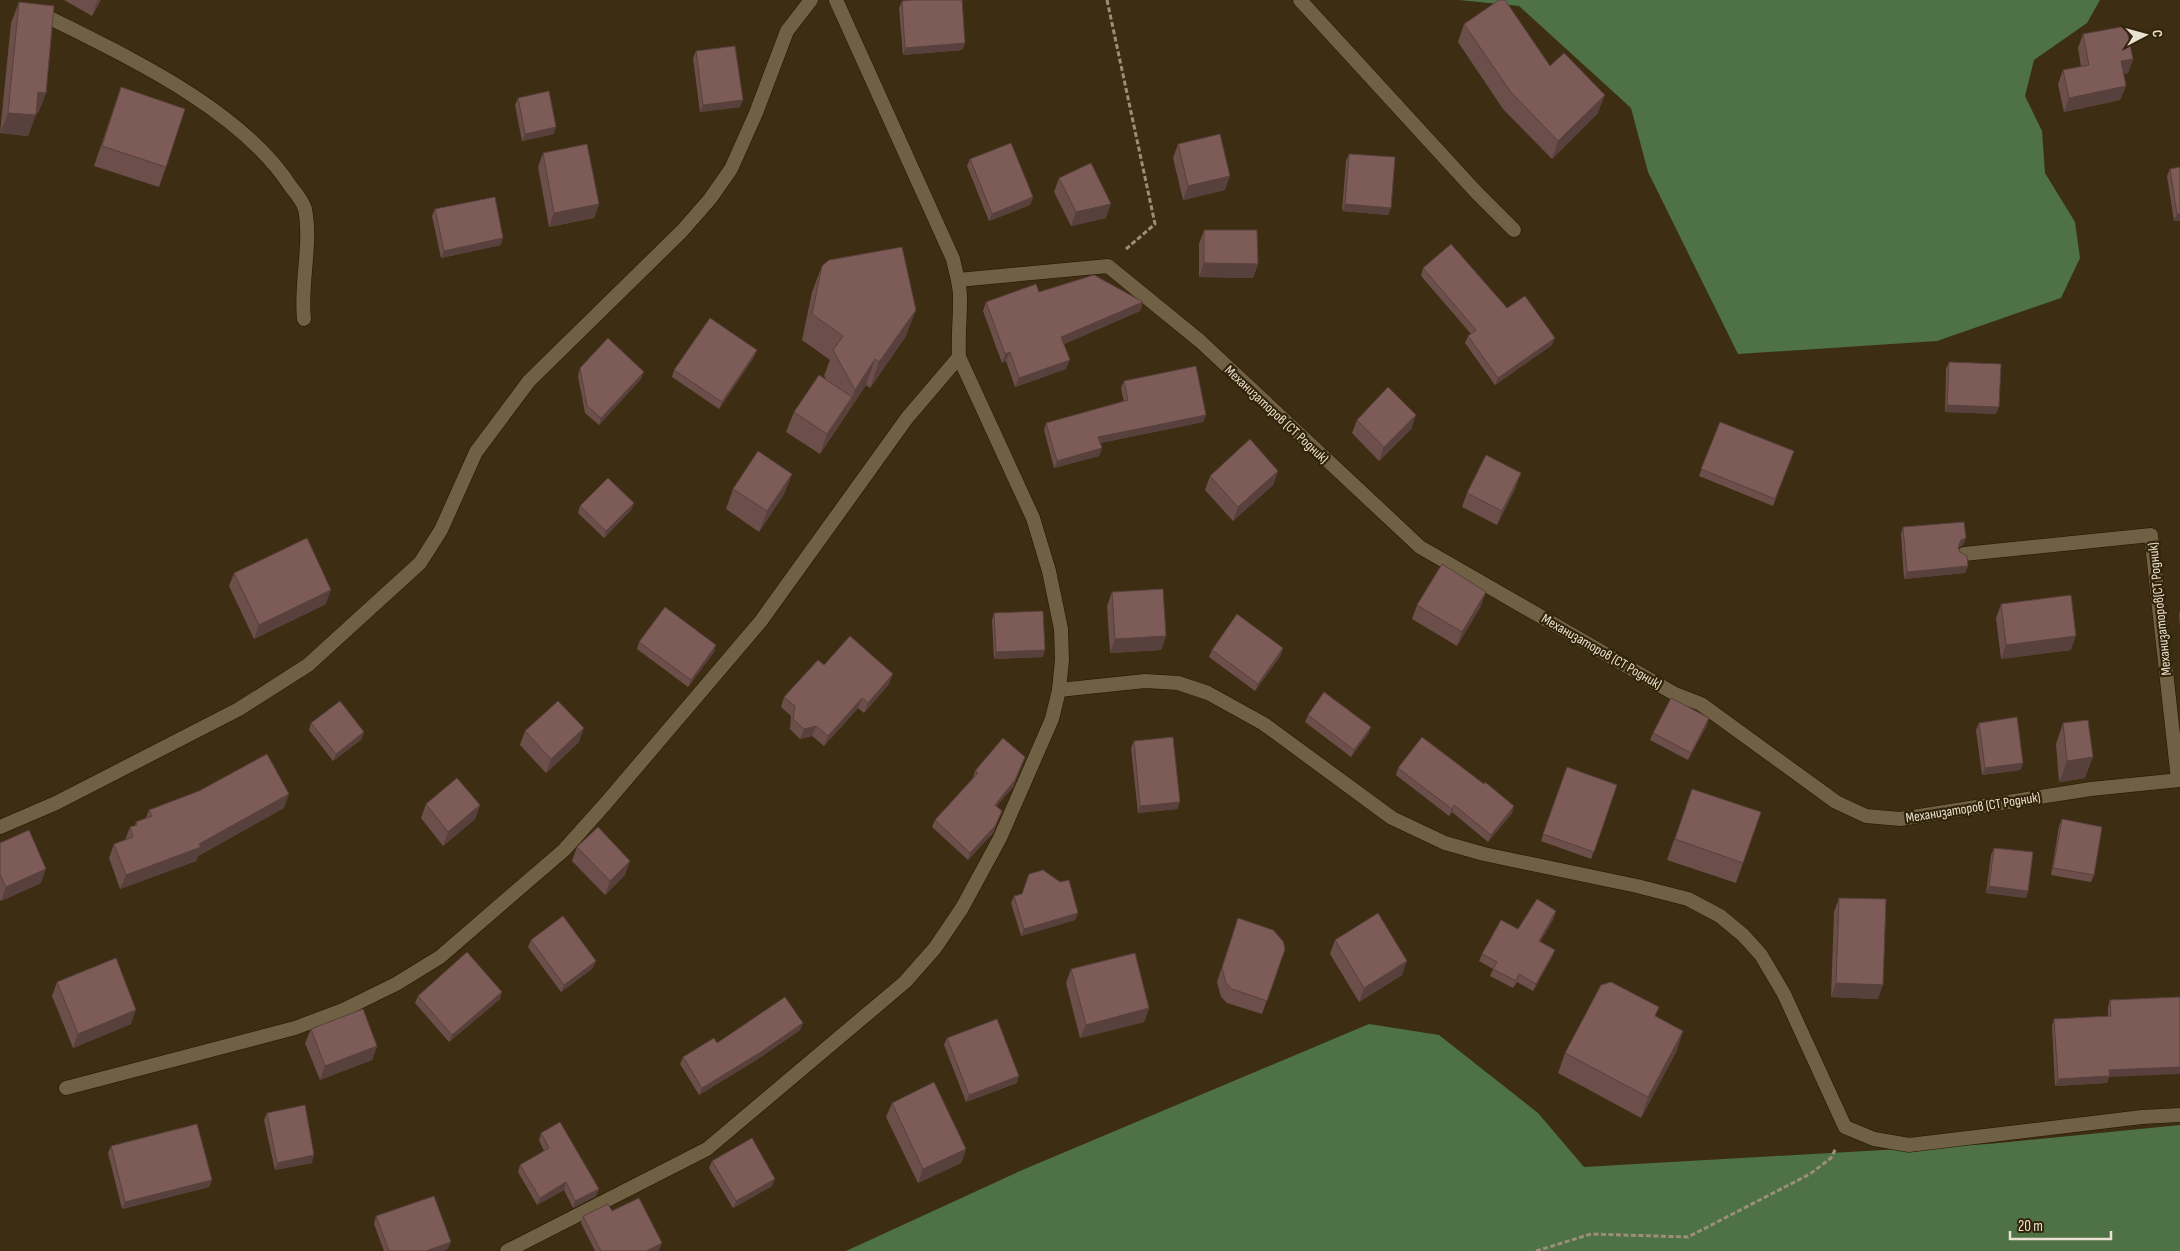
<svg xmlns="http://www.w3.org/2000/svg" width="2180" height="1251" viewBox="0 0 2180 1251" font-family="'Sofia Sans Condensed',sans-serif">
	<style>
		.forest { fill: #4e7146 }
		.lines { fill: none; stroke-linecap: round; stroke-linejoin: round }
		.lane-casing { stroke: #231500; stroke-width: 15 }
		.path { stroke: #9b8f7b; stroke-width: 3; stroke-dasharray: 5 2.5; stroke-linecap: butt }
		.lane { stroke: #706044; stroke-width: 14 }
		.wall { fill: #6c4e4b }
		.shaded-wall { fill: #58403d }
		.building { fill: #7d5b57; stroke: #58403d }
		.labels { text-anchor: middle; stroke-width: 4.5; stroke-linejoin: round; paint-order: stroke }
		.street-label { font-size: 14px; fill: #ebe1d2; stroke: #322409 }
	</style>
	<rect width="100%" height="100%" fill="#3c2d13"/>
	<g class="forest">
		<polygon points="1459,0 2100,0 2087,23 2034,60 2025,96 2042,131 2045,173 2075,222 2080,258 2061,298 1937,341 1738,354 1648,172 1631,108 1519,6"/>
		<polygon points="1369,1024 1439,1035 1538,1113 1584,1167 1988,1144 2180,1125 2180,1251 846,1251 1020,1171"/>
	</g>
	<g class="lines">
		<g class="lane-casing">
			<g id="lane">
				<polyline points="1300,0 1476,192 1514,230"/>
				<path d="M46 16C127 57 240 108 291 187 296 193 303 202 305 209 312 245 300 283 304 319"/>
				<polyline points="958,280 1108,266 1200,341 1420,547 1675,694 1701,704 1836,802 1866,816 1900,819 2091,789 2180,780"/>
				<polyline points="1964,554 2151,535 2178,780"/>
				<polyline points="1059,690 1145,681 1178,683 1208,693 1264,724 1392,818 1445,843 1484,854 1637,886 1688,899 1720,916 1743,935 1761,955 1784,994 1845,1127 1874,1139 1909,1145 2142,1117 2180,1115"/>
				<polyline points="0,827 56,803 239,709 308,665 420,563 441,530 476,452 529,381 682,231 710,199 731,169 756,113 787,31 811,0"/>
				<polyline points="66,1088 295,1028 343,1010 396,984 440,957 564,850 606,803 761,621 907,418 959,357"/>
				<path d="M507 1251 707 1149 905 982 935 948 962 908 1000 838 1052 719 1059 690 1062 660 1061 629 1049 571 1033 518 959 357C958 338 960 320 960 301 961 287 956 273 953 259L836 0"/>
			</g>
		</g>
		<g class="path">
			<polyline points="1107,0 1155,224 1126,249"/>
			<polyline points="1536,1251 1591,1234 1688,1237 1810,1174 1831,1158 1836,1148"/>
		</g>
		<use href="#lane" class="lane"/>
	</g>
	<g class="wall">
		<polygon points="64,0 101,0 92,16"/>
		<polygon points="902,1 965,43 962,50 903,55 899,8"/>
		<polygon points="19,2 46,93 38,113 36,113 28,136 0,133 11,23"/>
		<polygon points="1464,24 1550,66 1598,113 1552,159 1503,109 1458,42"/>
		<polygon points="2083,34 2133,59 2128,73 2123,74 2126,86 2120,100 2064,112 2058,84 2063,70 2081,67 2078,48"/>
		<polygon points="696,51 740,107 700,112 693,58"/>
		<polygon points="121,87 166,167 159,187 94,166"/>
		<polygon points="518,98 554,134 522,141 515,105"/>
		<polygon points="1178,144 1225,190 1183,200 1173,158"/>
		<polygon points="543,153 599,204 594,218 549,227 538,167"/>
		<polygon points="1349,154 1388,215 1342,211 1346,161"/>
		<polygon points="970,159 1033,197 1030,205 989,221 967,166"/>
		<polygon points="2170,169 2180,221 2174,221 2167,176"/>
		<polygon points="1059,178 1106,218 1071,226 1054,192"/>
		<polygon points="435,209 501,245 441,258 432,216"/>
		<polygon points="1204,230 1258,264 1253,278 1199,277 1199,244"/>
		<polygon points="822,266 906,336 870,388 866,385 820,454 786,432 794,412 826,379 824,376 830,360 802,340 812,292"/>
		<polygon points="1423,268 1507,308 1552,345 1495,385 1465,343 1468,336 1471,334 1421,276"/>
		<polygon points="1039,292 1143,302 1140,311 1064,344 1066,369 1015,387 1006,361 1002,363 983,311 986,302"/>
		<polygon points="757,350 754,357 719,409 672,377 674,370"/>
		<polygon points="1949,362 1996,414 1945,412 1946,369"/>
		<polygon points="580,368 641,379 599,425 585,413 578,376"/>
		<polygon points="1124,381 1206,415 1203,422 1100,443 1102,448 1099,456 1054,468 1044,430 1046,423 1124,402 1121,388"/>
		<polygon points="1416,415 1411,429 1379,461 1352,433 1357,420"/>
		<polygon points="1720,422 1794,451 1773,506 1699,476"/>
		<polygon points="1278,471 1273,485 1233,521 1205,490 1210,476"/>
		<polygon points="792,474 784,494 759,532 726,509 733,489"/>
		<polygon points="1516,487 1497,525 1462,507 1467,493"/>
		<polygon points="634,503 631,510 604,538 578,513 580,506"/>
		<polygon points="1903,527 1963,545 1958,548 1968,566 1965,573 1904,579 1901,534"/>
		<polygon points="234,573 326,604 254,639 229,586"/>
		<polygon points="1112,592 1166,636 1161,650 1110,653 1107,606"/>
		<polygon points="2001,604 2071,650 2001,659 1996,618"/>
		<polygon points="1417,605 1481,606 1457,646 1412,619"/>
		<polygon points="2180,611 2180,627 2179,615"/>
		<polygon points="994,613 1043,657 994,659 992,620"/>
		<polygon points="639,642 716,645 714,652 688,687 637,649"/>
		<polygon points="1212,650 1281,655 1255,691 1209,657"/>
		<polygon points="824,665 889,684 864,713 858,708 824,746 812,736 800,739 790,729 791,716 781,707 784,697"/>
		<polygon points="1308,715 1371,727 1368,734 1351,757 1305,722"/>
		<polygon points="311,723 362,739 333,761 309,730"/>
		<polygon points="1979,723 2023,763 2020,770 1982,775 1976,730"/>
		<polygon points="2063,723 2085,778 2059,782 2056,744"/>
		<polygon points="1707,725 1688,760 1650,740 1653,733"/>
		<polygon points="525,731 579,742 546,773 520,745"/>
		<polygon points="1134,741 1180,802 1177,809 1138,813 1131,748"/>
		<polygon points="1025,757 1013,787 996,806 1002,811 993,833 968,860 932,827 935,820 973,778 975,771"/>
		<polygon points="1567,767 1617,785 1591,859 1541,841"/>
		<polygon points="1398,768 1512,813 1488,842 1452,812 1449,816 1396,775"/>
		<polygon points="1692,789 1743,863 1736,883 1667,860"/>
		<polygon points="426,804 480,805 475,819 443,846 421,818"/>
		<polygon points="284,808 198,856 196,861 120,889 109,858 114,844 125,840 130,827 135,826 136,822 146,818 149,810"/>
		<polygon points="2062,819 2094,875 2091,882 2051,875 2059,826"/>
		<polygon points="0,843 41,883 1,901 0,900"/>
		<polygon points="577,847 625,875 605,895 572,861"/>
		<polygon points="1994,848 2028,891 2026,898 1986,893 1991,855"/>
		<polygon points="1022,894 1078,913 1075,920 1021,936 1011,903 1014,896"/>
		<polygon points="1839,898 1878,999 1831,997 1834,912"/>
		<polygon points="1238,918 1285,949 1262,1014 1227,1003 1221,997 1217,982"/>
		<polygon points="1554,918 1540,942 1555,950 1552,957 1533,991 1517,982 1513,988 1490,976 1493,969 1479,961 1482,954 1518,929"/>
		<polygon points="531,940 593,968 561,992 528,947"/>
		<polygon points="1335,940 1402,975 1359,1002 1330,954"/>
		<polygon points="1071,969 1149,1008 1144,1022 1080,1038 1066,983"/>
		<polygon points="57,982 131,1024 73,1048 52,996"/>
		<polygon points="418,996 500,999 449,1042 415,1003"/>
		<polygon points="2180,997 2109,1077 2107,1083 2055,1086 2052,1026 2054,1019 2108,1016 2108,1007 2110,1000"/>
		<polygon points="1656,1016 1683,1031 1676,1052 1641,1118 1558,1073 1565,1053"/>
		<polygon points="803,1023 800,1030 758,1059 699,1095 680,1064 683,1057 717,1043"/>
		<polygon points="311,1029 377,1046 372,1060 320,1080 305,1043"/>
		<polygon points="947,1038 1017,1083 966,1102 944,1045"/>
		<polygon points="892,1103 966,1149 961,1163 918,1183 886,1117"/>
		<polygon points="267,1113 312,1163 275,1170 264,1120"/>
		<polygon points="541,1133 596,1196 573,1208 564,1190 537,1205 518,1172 520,1165 544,1151 539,1140"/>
		<polygon points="111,1146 212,1180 209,1187 122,1209 108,1153"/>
		<polygon points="712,1161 772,1186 733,1208 709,1168"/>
		<polygon points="612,1211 662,1243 659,1250 657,1251 595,1251 581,1223 583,1216"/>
		<polygon points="376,1216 448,1249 443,1251 384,1251 374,1224"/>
	</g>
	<g class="shaded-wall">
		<polygon points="98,0 101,0 92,16 97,2"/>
		<polygon points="965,43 962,50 903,55 905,48"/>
		<polygon points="2133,59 2128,73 2116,75 2121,61"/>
		<polygon points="2126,86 2120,100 2064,112 2069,98"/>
		<polygon points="38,92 46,93 38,113 30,112"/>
		<polygon points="1605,95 1598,113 1552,159 1558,141"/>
		<polygon points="743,100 740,107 700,112 703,105"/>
		<polygon points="8,113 36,115 28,136 0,133"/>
		<polygon points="556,127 554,134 522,141 525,134"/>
		<polygon points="1230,176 1225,190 1183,200 1188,186"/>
		<polygon points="1033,197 1030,205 989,221 992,214"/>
		<polygon points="599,204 594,218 549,227 554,213"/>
		<polygon points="1111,204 1106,218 1071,226 1076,212"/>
		<polygon points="1345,204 1391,208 1388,215 1342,211"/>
		<polygon points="2177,214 2180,214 2180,221 2174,221"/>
		<polygon points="503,238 501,245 441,258 444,251"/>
		<polygon points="1204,263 1258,264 1253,278 1199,277"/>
		<polygon points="1143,302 1140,311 1058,347 1061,337"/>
		<polygon points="916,310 906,336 870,388 879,362"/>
		<polygon points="1555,338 1552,345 1495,385 1498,378"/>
		<polygon points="757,350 754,357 719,409 722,402"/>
		<polygon points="1010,352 1006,361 1002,363 1005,354"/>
		<polygon points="875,359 866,385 845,416 855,390"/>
		<polygon points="1070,360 1066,369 1015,387 1019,378"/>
		<polygon points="644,372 641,379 599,425 601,418"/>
		<polygon points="852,397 844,417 820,454 827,434"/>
		<polygon points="1947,405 1999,407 1996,414 1945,412"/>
		<polygon points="1206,415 1203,422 1096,444 1098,437"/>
		<polygon points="1416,415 1411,429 1379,461 1384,447"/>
		<polygon points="1102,448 1099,456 1054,468 1057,461"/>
		<polygon points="1278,471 1273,485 1233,521 1238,507"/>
		<polygon points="1521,473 1516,487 1497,525 1502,511"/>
		<polygon points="792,474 784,494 759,532 767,511"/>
		<polygon points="634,503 631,510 604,538 606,531"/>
		<polygon points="1966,538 1963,545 1959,547 1955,554 1961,540"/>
		<polygon points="1968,566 1965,573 1904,579 1907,572"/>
		<polygon points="331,590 326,604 254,639 259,625"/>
		<polygon points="1486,592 1481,606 1457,646 1462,632"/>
		<polygon points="1166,636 1161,650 1110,653 1115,639"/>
		<polygon points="2076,636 2071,650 2001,659 2006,645"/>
		<polygon points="716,645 714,652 688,687 691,680"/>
		<polygon points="1283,648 1281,655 1255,691 1258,684"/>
		<polygon points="1045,650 1043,657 994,659 996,652"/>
		<polygon points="893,674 889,684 864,713 868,703"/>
		<polygon points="862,698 858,708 824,746 828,736"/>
		<polygon points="1709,718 1707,725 1688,760 1691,753"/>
		<polygon points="816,726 812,736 800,739 804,729"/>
		<polygon points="1371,727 1368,734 1351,757 1354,750"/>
		<polygon points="584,728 579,742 546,773 551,759"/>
		<polygon points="364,732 362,739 333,761 336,754"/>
		<polygon points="1025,757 1013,787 992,812 995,805"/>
		<polygon points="2093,757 2085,778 2059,782 2067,761"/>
		<polygon points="2023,763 2020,770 1982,775 1985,768"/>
		<polygon points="289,794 284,808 198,856 196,861 120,889 126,875 199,844"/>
		<polygon points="1180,802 1177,809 1138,813 1140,806"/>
		<polygon points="480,805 475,819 443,846 448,832"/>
		<polygon points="1454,805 1452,812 1449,816 1452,809"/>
		<polygon points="1514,806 1512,813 1488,842 1491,835"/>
		<polygon points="1002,811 993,833 968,860 970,853"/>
		<polygon points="630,861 625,875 605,895 610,881"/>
		<polygon points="46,869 41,883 1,901 6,887"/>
		<polygon points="1989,886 2028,891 2026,898 1986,893"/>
		<polygon points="1556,911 1554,918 1536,948 1539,941"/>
		<polygon points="1078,913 1075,920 1021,936 1024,929"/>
		<polygon points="1555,950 1552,957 1533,991 1536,984"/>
		<polygon points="596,961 593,968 561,992 564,985"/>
		<polygon points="1407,961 1402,975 1359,1002 1364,988"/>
		<polygon points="1836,983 1883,985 1878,999 1831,997"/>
		<polygon points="502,992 500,999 449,1042 452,1035"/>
		<polygon points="1149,1008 1144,1022 1080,1038 1086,1025"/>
		<polygon points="136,1010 131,1024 73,1048 78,1034"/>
		<polygon points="803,1023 800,1030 758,1059 699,1095 702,1088"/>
		<polygon points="1683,1031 1676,1052 1641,1118 1648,1097"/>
		<polygon points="377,1046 372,1060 320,1080 325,1066"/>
		<polygon points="2180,1067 2180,1074 2109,1077 2107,1083 2055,1086 2058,1079 2109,1070"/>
		<polygon points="1019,1076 1017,1083 966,1102 969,1095"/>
		<polygon points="966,1149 961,1163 918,1183 923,1169"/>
		<polygon points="314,1155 312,1163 275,1170 277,1163"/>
		<polygon points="775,1179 772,1186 733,1208 736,1201"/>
		<polygon points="212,1180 209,1187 122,1209 125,1202"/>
		<polygon points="566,1182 564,1190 537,1205 540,1198"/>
		<polygon points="599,1189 596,1196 573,1208 575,1201"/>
		<polygon points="451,1242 448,1249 443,1251 426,1251"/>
		<polygon points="662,1243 659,1250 657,1251 646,1251"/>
	</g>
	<g class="building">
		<polygon points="912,0 962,0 965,43 905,48 902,1"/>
		<polygon points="1499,0 1505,0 1550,66 1564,53 1605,95 1558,141 1510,91 1464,24"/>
		<polygon points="19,2 54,6 46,93 38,92 36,115 8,113"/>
		<polygon points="2126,26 2133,59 2121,61 2126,86 2069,98 2063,70 2089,65 2083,34"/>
		<polygon points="735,46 743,100 703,105 696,51"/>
		<polygon points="121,87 185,109 166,167 102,146"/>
		<polygon points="549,91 556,127 525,134 518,98"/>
		<polygon points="1220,134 1230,176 1188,186 1178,144"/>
		<polygon points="1011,143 1033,197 992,214 970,159"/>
		<polygon points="587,144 599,204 554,213 543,153"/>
		<polygon points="1349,154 1395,157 1391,208 1345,204"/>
		<polygon points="1091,163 1111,204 1076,212 1059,178"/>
		<polygon points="2180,167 2180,214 2177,214 2170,169"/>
		<polygon points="495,197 503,238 444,251 435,209"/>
		<polygon points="1204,230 1257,230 1258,264 1204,263"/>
		<polygon points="1451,244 1507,308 1525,296 1555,338 1498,378 1468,336 1476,330 1423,268"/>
		<polygon points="902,247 916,310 879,362 875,359 855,390 833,350 843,336 812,314 822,266 829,260"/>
		<polygon points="1094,275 1143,302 1061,337 1070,360 1019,378 1010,352 1005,354 986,302 1036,284 1039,292"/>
		<polygon points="710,318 757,350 722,402 674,370"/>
		<polygon points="608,338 644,372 601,418 587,406 580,368"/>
		<polygon points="1949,362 2001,364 1999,407 1947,405"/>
		<polygon points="1196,366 1206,415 1098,437 1102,448 1057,461 1046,423 1128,400 1124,381"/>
		<polygon points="819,375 852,397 827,434 794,412"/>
		<polygon points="1388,387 1416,415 1384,447 1357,420"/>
		<polygon points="1720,422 1794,451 1775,499 1701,469"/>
		<polygon points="1250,439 1278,471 1238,507 1210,476"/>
		<polygon points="758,451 792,474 767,511 733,489"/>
		<polygon points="1486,455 1521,473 1502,511 1467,493"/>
		<polygon points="608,478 634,503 606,531 580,506"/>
		<polygon points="1964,522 1966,538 1961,540 1958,547 1960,552 1967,556 1968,566 1907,572 1903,527"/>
		<polygon points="307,538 331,590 259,625 234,573"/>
		<polygon points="1442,564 1486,592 1462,632 1417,605"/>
		<polygon points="1163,589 1166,636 1115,639 1112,592"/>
		<polygon points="2071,595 2076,636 2006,645 2001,604"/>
		<polygon points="665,607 716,645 691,680 639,642"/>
		<polygon points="1043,611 1045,650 996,652 994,613"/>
		<polygon points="1237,614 1283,648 1258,684 1212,650"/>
		<polygon points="850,636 893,674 868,703 862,698 828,736 816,726 804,729 793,719 795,706 784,697 818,660 824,665"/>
		<polygon points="1324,692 1371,727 1354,750 1308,715"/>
		<polygon points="1671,698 1709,718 1691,753 1653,733"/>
		<polygon points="340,701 364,732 336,754 311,723"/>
		<polygon points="558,701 584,728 551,759 525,731"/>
		<polygon points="2017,717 2023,763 1985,768 1979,723"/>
		<polygon points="2088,720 2093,757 2067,761 2063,723"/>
		<polygon points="1173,737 1180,802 1140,806 1134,741"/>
		<polygon points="1422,737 1484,784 1485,782 1514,806 1491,835 1454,805 1452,809 1398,768"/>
		<polygon points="1003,738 1025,757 1015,780 995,805 1002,811 995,826 970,853 935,820 978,773 975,771"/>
		<polygon points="267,754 289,794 199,844 201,847 126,875 114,844 133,837 130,827 137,825 136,822 152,816 149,810 199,791"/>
		<polygon points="1567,767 1617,785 1594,852 1543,834"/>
		<polygon points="457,778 480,805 448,832 426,804"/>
		<polygon points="1692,789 1761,812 1743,863 1675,839"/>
		<polygon points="2062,819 2102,827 2094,875 2053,868"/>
		<polygon points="598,827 630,861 610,881 577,847"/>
		<polygon points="29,830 46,869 6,887 0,875 0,843"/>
		<polygon points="1994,848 2033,852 2028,891 1989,886"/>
		<polygon points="1043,870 1060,882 1069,880 1078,913 1024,929 1014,896 1022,894 1029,874"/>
		<polygon points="1839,898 1886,899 1883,985 1836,983"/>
		<polygon points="1537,899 1556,911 1539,941 1555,950 1536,984 1519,974 1516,981 1493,969 1497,962 1482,954 1501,920 1518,929"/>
		<polygon points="1378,913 1407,961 1364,988 1335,940"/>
		<polygon points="563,916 596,961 564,985 531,940"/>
		<polygon points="1238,918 1273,930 1283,941 1285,949 1267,1001 1232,989 1226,983 1222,968"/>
		<polygon points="467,952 502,992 452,1035 418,996"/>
		<polygon points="1135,953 1149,1008 1086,1025 1071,969"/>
		<polygon points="116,958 136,1010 78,1034 57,982"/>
		<polygon points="1611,982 1659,1007 1655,1016 1683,1031 1648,1097 1565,1053 1601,985"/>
		<polygon points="785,997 803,1023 761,1052 702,1088 683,1057 714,1038 717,1043"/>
		<polygon points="2180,997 2180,1067 2109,1070 2110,1076 2058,1079 2054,1019 2111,1016 2110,1000"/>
		<polygon points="363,1009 377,1046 325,1066 311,1029"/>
		<polygon points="997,1019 1019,1076 969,1095 947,1038"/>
		<polygon points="934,1082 966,1149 923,1169 892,1103"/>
		<polygon points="305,1105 314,1155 277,1163 267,1113"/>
		<polygon points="560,1122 599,1189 575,1201 566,1182 540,1198 520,1165 549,1148 541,1133"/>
		<polygon points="197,1124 212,1180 125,1202 111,1146"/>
		<polygon points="752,1138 775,1179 736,1201 712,1161"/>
		<polygon points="434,1196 451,1242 426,1251 389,1251 376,1216"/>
		<polygon points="639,1198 662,1243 646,1251 601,1251 583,1216 608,1204 612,1211"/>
	</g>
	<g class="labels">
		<g class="street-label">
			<text transform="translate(1277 414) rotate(43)" y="5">Механизаторов (СТ Родник)</text>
			<text transform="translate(2159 609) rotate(-96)" y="5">Механизаторов(СТ Родник)</text>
			<text transform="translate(1602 651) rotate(30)" y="5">Механизаторов (СТ Родник)</text>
			<text transform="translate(1973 807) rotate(-9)" y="5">Механизаторов (СТ Родник)</text>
		</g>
	</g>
	<g transform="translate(2145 35) rotate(84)" stroke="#322409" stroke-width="4" paint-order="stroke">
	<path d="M0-4L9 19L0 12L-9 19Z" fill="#ebe1d2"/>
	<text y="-8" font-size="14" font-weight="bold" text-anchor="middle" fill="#ebe1d2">С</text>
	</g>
	<path d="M2010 1231v8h101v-8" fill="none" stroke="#ebe1d2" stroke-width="2.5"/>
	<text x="2018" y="1231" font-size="15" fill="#ebe1d2" stroke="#322409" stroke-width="4" paint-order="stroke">20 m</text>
</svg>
